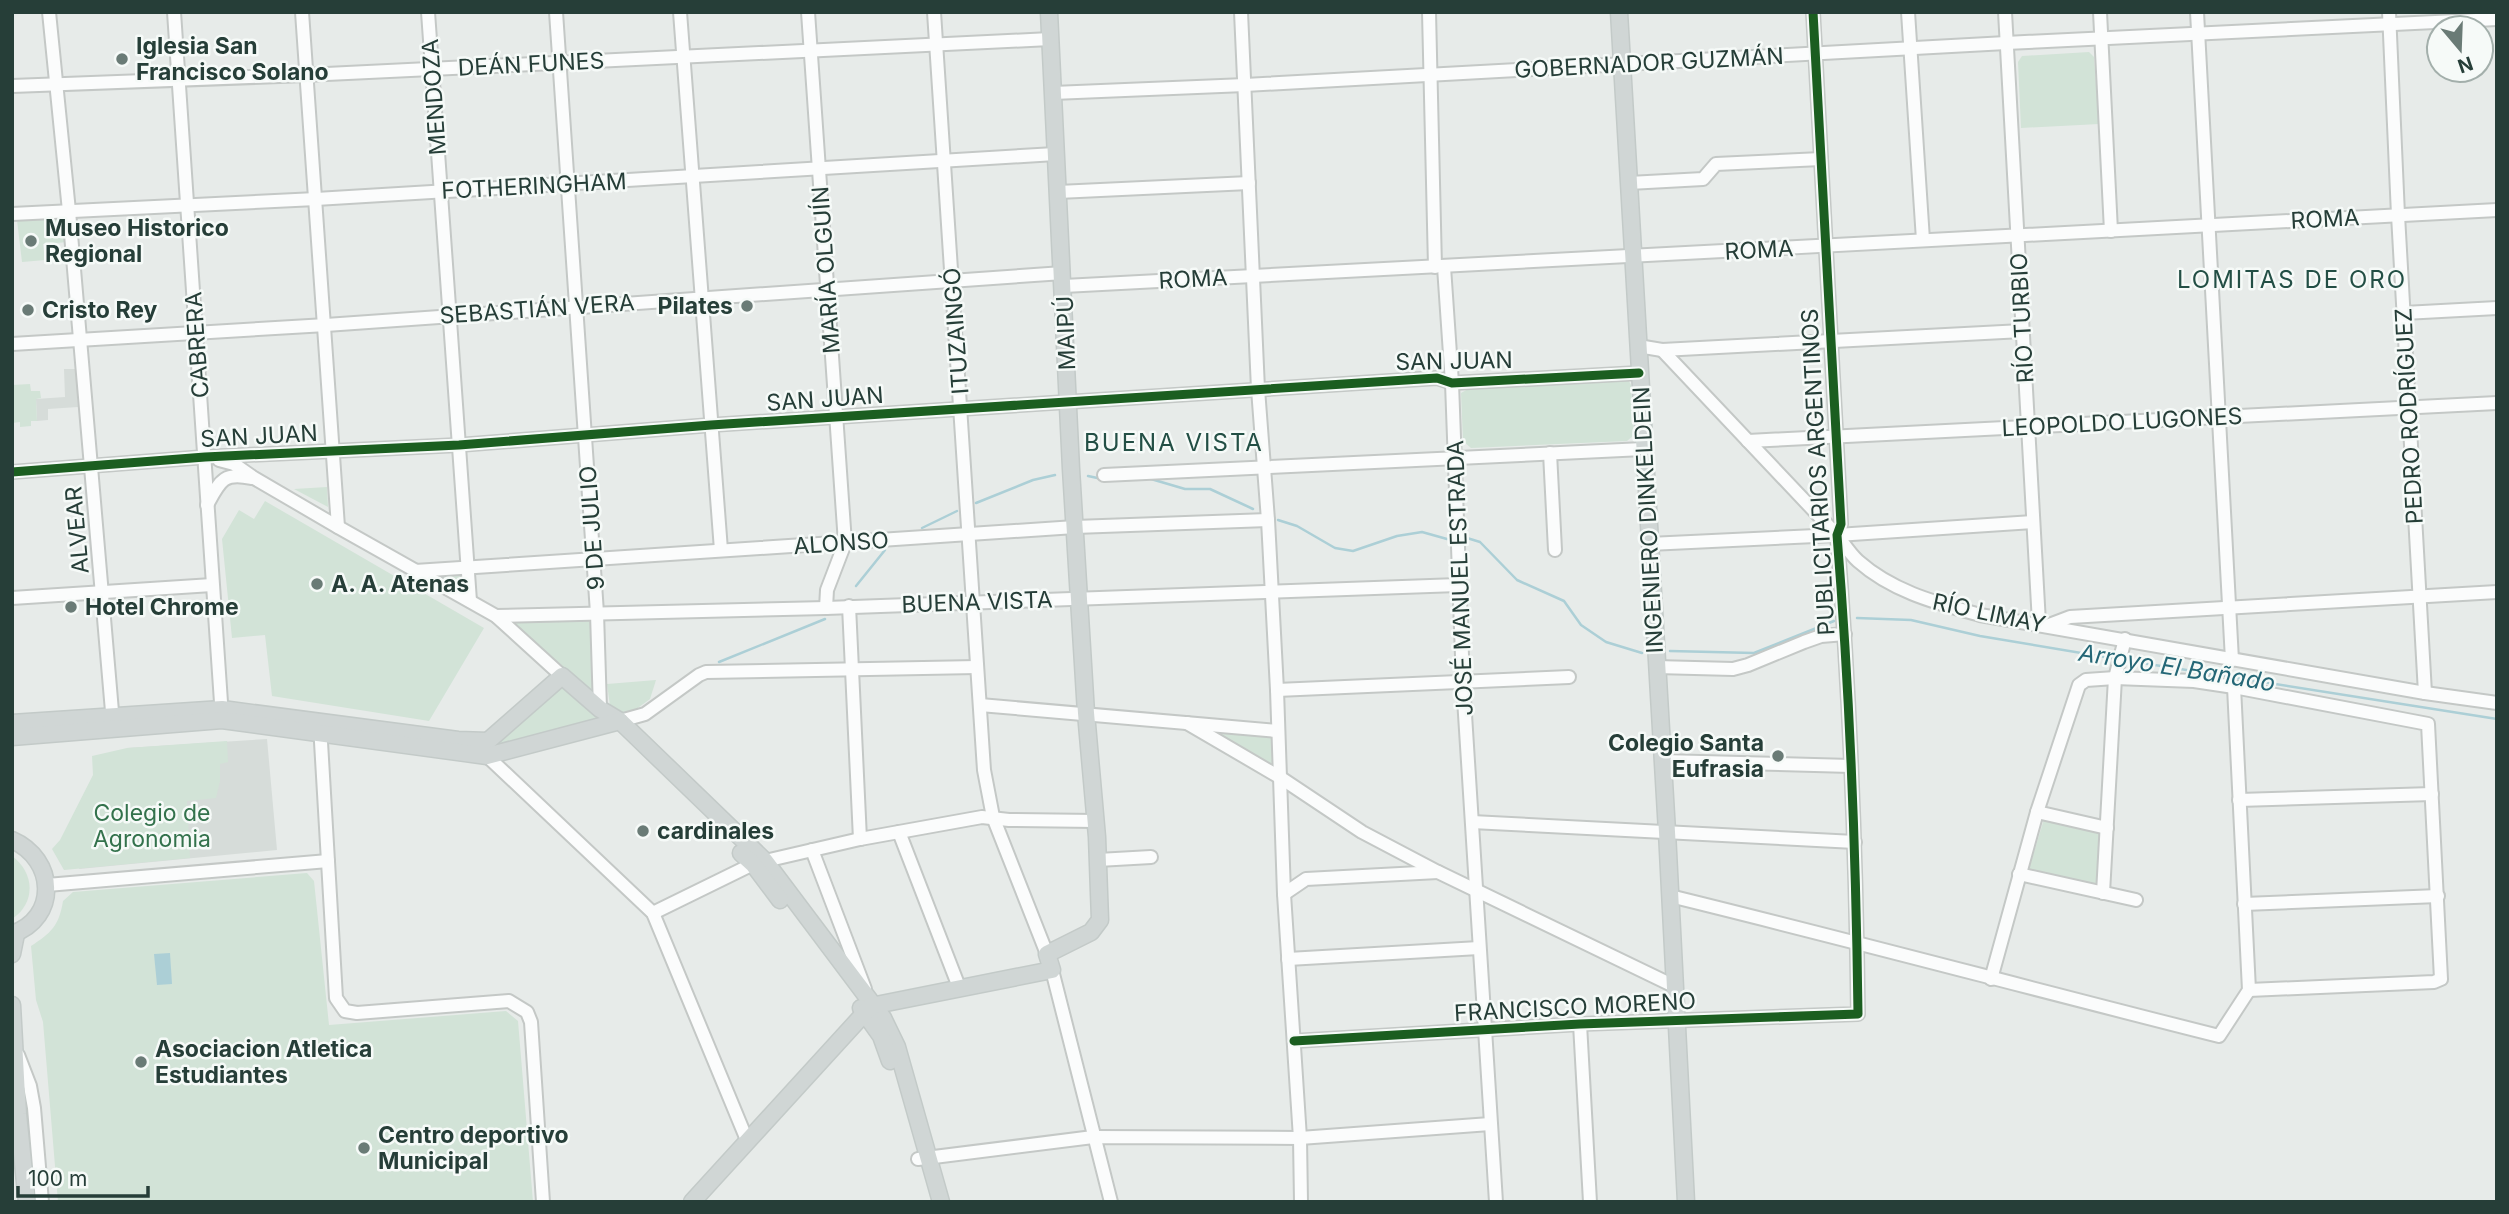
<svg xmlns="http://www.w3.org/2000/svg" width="2509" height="1214" viewBox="0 0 2509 1214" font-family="Inter,sans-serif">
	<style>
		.built { fill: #d6dcd9 }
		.green { fill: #d2e3d7 }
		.water { fill: #accfd6 }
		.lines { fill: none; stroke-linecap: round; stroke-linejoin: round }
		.stream { stroke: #accfd6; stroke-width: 2.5 }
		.minor-casing { stroke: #c4c8c6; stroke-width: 16 }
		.major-casing { stroke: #c3cac8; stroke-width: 19 }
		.minor { stroke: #fbfcfc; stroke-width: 12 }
		.major { stroke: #d0d6d5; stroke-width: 16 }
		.cycleway-casing { stroke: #f6faf8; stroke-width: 13 }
		.cycleway { stroke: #1b5e20; stroke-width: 9 }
		.poi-dot { fill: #6a7b76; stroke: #f6faf8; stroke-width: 2.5 }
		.labels { text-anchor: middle; stroke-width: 5; stroke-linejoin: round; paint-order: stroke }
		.poi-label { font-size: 23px; font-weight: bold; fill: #263e38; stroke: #f6faf8; text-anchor: start }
		.street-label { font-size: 23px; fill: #263e38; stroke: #f6faf8 }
		.park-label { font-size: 23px; fill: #33724c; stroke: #f6faf8 }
		.neighbourhood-label { font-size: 24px; letter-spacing: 2px; fill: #234f45; stroke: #f6faf8 }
		.water-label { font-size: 24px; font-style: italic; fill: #246776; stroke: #f6faf8 }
	</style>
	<rect width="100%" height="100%" fill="#e7ebe9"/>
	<g class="built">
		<polygon points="64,369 76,369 78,407 48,409 48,420 37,421 36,399 65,397"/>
		<polygon points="267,739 277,850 79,869 127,748"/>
	</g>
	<g class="green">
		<polygon points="2089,52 2094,57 2099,124 2021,128 2018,62 2022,56"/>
		<polygon points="66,217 68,242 43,244 45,260 22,262 17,220"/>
		<polygon points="1628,379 1631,385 1634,435 1627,441 1471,448 1463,441 1461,393 1470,388"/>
		<polygon points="30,384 31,391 40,391 41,398 36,399 37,421 31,421 31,426 20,427 20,422 12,423 12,385"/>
		<polygon points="327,487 328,507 294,489"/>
		<polygon points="265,501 484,628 429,721 272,696 265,635 232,638 222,539 239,510 254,519"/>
		<polygon points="464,571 466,595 424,572"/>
		<polygon points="592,619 596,701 507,620"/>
		<polygon points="656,680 650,699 620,721 610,706 607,684"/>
		<polygon points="561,686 599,719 498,744"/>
		<polygon points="1202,728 1274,736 1275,771"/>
		<polygon points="227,741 228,762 220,764 220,781 216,798 187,801 190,858 64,870 52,849 60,840 93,775 92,756 127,748"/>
		<polygon points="2044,819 2102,832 2098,889 2028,872"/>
		<path d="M12 856C35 873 36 903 12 919Z"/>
		<path d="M307 873 314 881 329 1025 506 1011 518 1021 533 1202H58L43 1022 36 1000 31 946C51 933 59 926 63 901L73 892Z"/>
	</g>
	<polygon class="water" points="170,953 172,984 157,985 154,954"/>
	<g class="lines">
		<g class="stream">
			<polyline points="1088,476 1102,479"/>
			<polyline points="1151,479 1185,489 1210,489 1253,509"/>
			<polyline points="976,503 1033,480 1055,475"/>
			<polyline points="1278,520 1297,526 1335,548 1353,551 1397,536 1422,532 1447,539"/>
			<polyline points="922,528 957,511"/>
			<polyline points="1467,538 1480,542 1517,580 1564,601 1581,625 1606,642 1642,653"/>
			<polyline points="856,586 885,550"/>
			<polyline points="1857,618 1911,620 1980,636 2117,659"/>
			<polyline points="1670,651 1754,653 1834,621"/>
			<polyline points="2123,660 2497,719"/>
			<polyline points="719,662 825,619"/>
		</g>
		<g class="minor-casing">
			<g id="minor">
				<polyline points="49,12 69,211 113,723"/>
				<polyline points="174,12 222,717"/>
				<polyline points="302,12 338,527"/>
				<polyline points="428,12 470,601"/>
				<polyline points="556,12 597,613 600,709"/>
				<polyline points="680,12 721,550"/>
				<polyline points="808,12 845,543 827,590 826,608"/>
				<polyline points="934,12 984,770 993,817 1047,954"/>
				<polyline points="1241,12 1258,389 1268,520 1277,690 1284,894 1300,1138 1301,1202"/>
				<polyline points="1429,12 1435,267"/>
				<polyline points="1908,12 1923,240"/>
				<polyline points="2005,12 2039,623"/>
				<polyline points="2100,12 2111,231"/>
				<polyline points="2197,12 2232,660"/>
				<polyline points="2389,12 2398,215 2425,693"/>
				<polyline points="12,86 306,75 1050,39"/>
				<polyline points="1053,93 1245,85 2006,43 2497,19"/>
				<polyline points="1629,183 1703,179 1716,164 1821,159"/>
				<polyline points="1058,192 1249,183"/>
				<polyline points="12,214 316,199 1055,154"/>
				<polyline points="1444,267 1452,383 1463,683 1496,1202"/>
				<polyline points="1064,286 2497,210"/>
				<polyline points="2404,313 2497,308"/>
				<polyline points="12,344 326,325 1063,273"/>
				<polyline points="1638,346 1662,350 2022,331"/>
				<path d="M1662 350 1837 535C1844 544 1850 554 1858 561 1893 592 1937 603 1980 615L2425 693 2497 703"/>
				<polyline points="1748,441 2497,403"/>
				<polyline points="1550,453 1555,550"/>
				<polyline points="219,460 234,464 254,478 338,527 496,616 562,676"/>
				<polyline points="12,472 205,457 459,445 711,425 1437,378 1452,383 1639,373"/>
				<polyline points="1104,475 1643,449"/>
				<path d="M207 505C220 481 223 472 251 478"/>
				<polyline points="1649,544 1837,535 2033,522"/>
				<polyline points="415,571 1075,527 1268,520"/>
				<polyline points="12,598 212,585"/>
				<polyline points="849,606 860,839"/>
				<polyline points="496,616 826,608 1458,585"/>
				<polyline points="2049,625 2070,617 2497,592"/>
				<polyline points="1656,667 1733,669 1748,665 1804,642 1821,636 1845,634"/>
				<polyline points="1277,690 1569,677"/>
				<polyline points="980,705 1277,731"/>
				<polyline points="620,721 645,714 699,675 706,672 977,667"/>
				<polyline points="1187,723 1281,778 1362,832 1438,872 1674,986"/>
				<polyline points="320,725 336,998 345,1011 357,1013 509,1001 527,1012 531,1022 543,1202"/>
				<polyline points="487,748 487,756 653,913 747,1140"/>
				<polyline points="1662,761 1851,766"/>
				<polyline points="2239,800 2432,794"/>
				<polyline points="2037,812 2107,828"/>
				<polyline points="1472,822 1855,842"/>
				<polyline points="899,832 959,987"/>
				<polyline points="812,850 865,989"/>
				<polyline points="1098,860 1151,857"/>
				<polyline points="765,861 860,839 982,817 1009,820 1096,821"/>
				<polyline points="2019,874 2136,900"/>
				<polyline points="47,885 328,861"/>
				<polyline points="2103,893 2115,678 2125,639"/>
				<polyline points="1284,894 1306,879 1438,872"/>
				<path d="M1670 896C1854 941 2036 990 2219 1036L2249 990 2234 687"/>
				<polyline points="2244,904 2438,896"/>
				<polyline points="653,913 753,864"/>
				<polyline points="1288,959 1479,948"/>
				<polyline points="1052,970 1111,1202"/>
				<polyline points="1991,979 2037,812 2079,685 2086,680 2115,678 2194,681 2234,687 2428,724 2441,979 2434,982 2249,990"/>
				<polyline points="1580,1024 1590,1202"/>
				<path d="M1294 1041 1580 1024 1858 1014C1856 855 1850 695 1837 535L1841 524 1813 12"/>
				<polyline points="18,1055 30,1086 34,1108 42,1202"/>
				<polyline points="918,1159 1093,1137 1300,1138 1490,1124"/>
			</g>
		</g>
		<g class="major-casing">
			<g id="major">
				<polyline points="1619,12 1667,832 1686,1202"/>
				<polyline points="12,723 222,709 458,740 488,741 562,676 600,709 620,721 765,861 883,1018 897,1047 941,1202"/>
				<polyline points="12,737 222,720 487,756 620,721"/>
				<path d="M12 840C56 859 59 918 12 934"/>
				<polyline points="741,853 753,864 780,900"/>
				<polyline points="12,954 16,934"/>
				<polyline points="12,1005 18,1114 27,1202"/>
				<polyline points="861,1008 881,1036 890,1061"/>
				<polyline points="692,1202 871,1006 1052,970 1047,954 1091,932 1100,920 1097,837 1086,713 1071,469 1049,12"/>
			</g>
		</g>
		<use href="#minor" class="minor"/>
		<use href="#major" class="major"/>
		<g class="cycleway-casing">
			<g id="cycleway">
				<polyline points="12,472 205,457 459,445 711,425 1437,378 1452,383 1639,373"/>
				<path d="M1294 1041 1580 1024 1858 1014C1856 855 1850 695 1837 535L1841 524 1813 12"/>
			</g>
		</g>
		<use href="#cycleway" class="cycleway"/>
	</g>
	<g class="poi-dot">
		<circle cx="122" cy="59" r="7"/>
		<circle cx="31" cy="241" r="7"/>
		<circle cx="747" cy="306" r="7"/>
		<circle cx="28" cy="310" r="7"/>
		<circle cx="317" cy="584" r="7"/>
		<circle cx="71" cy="607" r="7"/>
		<circle cx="1778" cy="756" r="7"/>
		<circle cx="643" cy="831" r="7"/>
		<circle cx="141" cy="1062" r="7"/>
		<circle cx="364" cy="1148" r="7"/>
	</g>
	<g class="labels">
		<g class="poi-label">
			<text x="136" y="54">Iglesia San<tspan x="136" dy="26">Francisco Solano</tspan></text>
			<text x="45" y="236">Museo Historico<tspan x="45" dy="26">Regional</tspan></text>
			<text x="733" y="314" text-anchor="end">Pilates</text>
			<text x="42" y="318">Cristo Rey</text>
			<text x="331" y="592">A. A. Atenas</text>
			<text x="85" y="615">Hotel Chrome</text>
			<text x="1764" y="751" text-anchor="end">Colegio Santa<tspan x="1764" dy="26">Eufrasia</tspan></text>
			<text x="657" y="839">cardinales</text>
			<text x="155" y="1057">Asociacion Atletica<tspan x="155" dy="26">Estudiantes</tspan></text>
			<text x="378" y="1143">Centro deportivo<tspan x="378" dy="26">Municipal</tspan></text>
		</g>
		<g class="street-label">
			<text transform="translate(1649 63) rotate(-3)" y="8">GOBERNADOR GUZMÁN</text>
			<text transform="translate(531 64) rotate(-3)" y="8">DEÁN FUNES</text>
			<text transform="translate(434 97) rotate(-94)" y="8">MENDOZA</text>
			<text transform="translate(534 186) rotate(-3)" y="8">FOTHERINGHAM</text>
			<text transform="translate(2325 219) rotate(-3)" y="8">ROMA</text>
			<text transform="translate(1759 250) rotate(-3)" y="8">ROMA</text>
			<text transform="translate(826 270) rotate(-94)" y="8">MARÍA OLGUÍN</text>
			<text transform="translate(1193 279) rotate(-3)" y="8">ROMA</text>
			<text transform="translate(537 309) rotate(-4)" y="8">SEBASTIÁN VERA</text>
			<text transform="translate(2022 318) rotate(-93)" y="8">RÍO TURBIO</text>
			<text transform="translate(956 331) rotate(-94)" y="8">ITUZAINGÓ</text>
			<text transform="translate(1066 333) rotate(-92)" y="8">MAIPÚ</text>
			<text transform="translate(197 345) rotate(-94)" y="8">CABRERA</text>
			<text transform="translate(1454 361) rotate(-1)" y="8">SAN JUAN</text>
			<text transform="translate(825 399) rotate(-4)" y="8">SAN JUAN</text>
			<text transform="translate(2409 416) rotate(-93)" y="8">PEDRO RODRÍGUEZ</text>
			<text transform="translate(2122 422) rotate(-3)" y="8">LEOPOLDO LUGONES</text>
			<text transform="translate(259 436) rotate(-3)" y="8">SAN JUAN</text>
			<text transform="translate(1818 472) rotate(-93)" y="8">PUBLICITARIOS ARGENTINOS</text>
			<text transform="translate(1648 520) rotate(-93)" y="8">INGENIERO DINKELDEIN</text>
			<text transform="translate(592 528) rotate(-94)" y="8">9 DE JULIO</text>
			<text transform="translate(77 530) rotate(-95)" y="8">ALVEAR</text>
			<text transform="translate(841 543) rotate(-4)" y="8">ALONSO</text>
			<text transform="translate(1460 578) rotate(-92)" y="8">JOSÉ MANUEL ESTRADA</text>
			<text transform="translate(977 602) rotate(-2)" y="8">BUENA VISTA</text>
			<text transform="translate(1989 613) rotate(12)" y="8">RÍO LIMAY</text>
			<text transform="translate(1575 1007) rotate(-3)" y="8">FRANCISCO MORENO</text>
		</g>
		<g class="park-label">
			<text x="152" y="821">Colegio de<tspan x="152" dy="26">Agronomia</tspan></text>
		</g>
		<g class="neighbourhood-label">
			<text x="2292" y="288">LOMITAS DE ORO</text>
			<text x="1174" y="451">BUENA VISTA</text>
		</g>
		<g class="water-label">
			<text transform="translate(2177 668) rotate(9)" y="8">Arroyo El Bañado</text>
		</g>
	</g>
	<rect width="2509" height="1214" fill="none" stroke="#263e38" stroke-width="28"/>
	<g transform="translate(2460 49) rotate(161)"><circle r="33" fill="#f6faf8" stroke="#a3afab" stroke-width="2"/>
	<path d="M0-5L12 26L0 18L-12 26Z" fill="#6a7b76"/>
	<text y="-10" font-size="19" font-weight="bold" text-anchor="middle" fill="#263e38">N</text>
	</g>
	<path d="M18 1186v10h130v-10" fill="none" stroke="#263e38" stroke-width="3.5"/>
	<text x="28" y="1186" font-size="21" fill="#263e38" stroke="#f6faf8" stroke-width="5" paint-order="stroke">100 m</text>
</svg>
